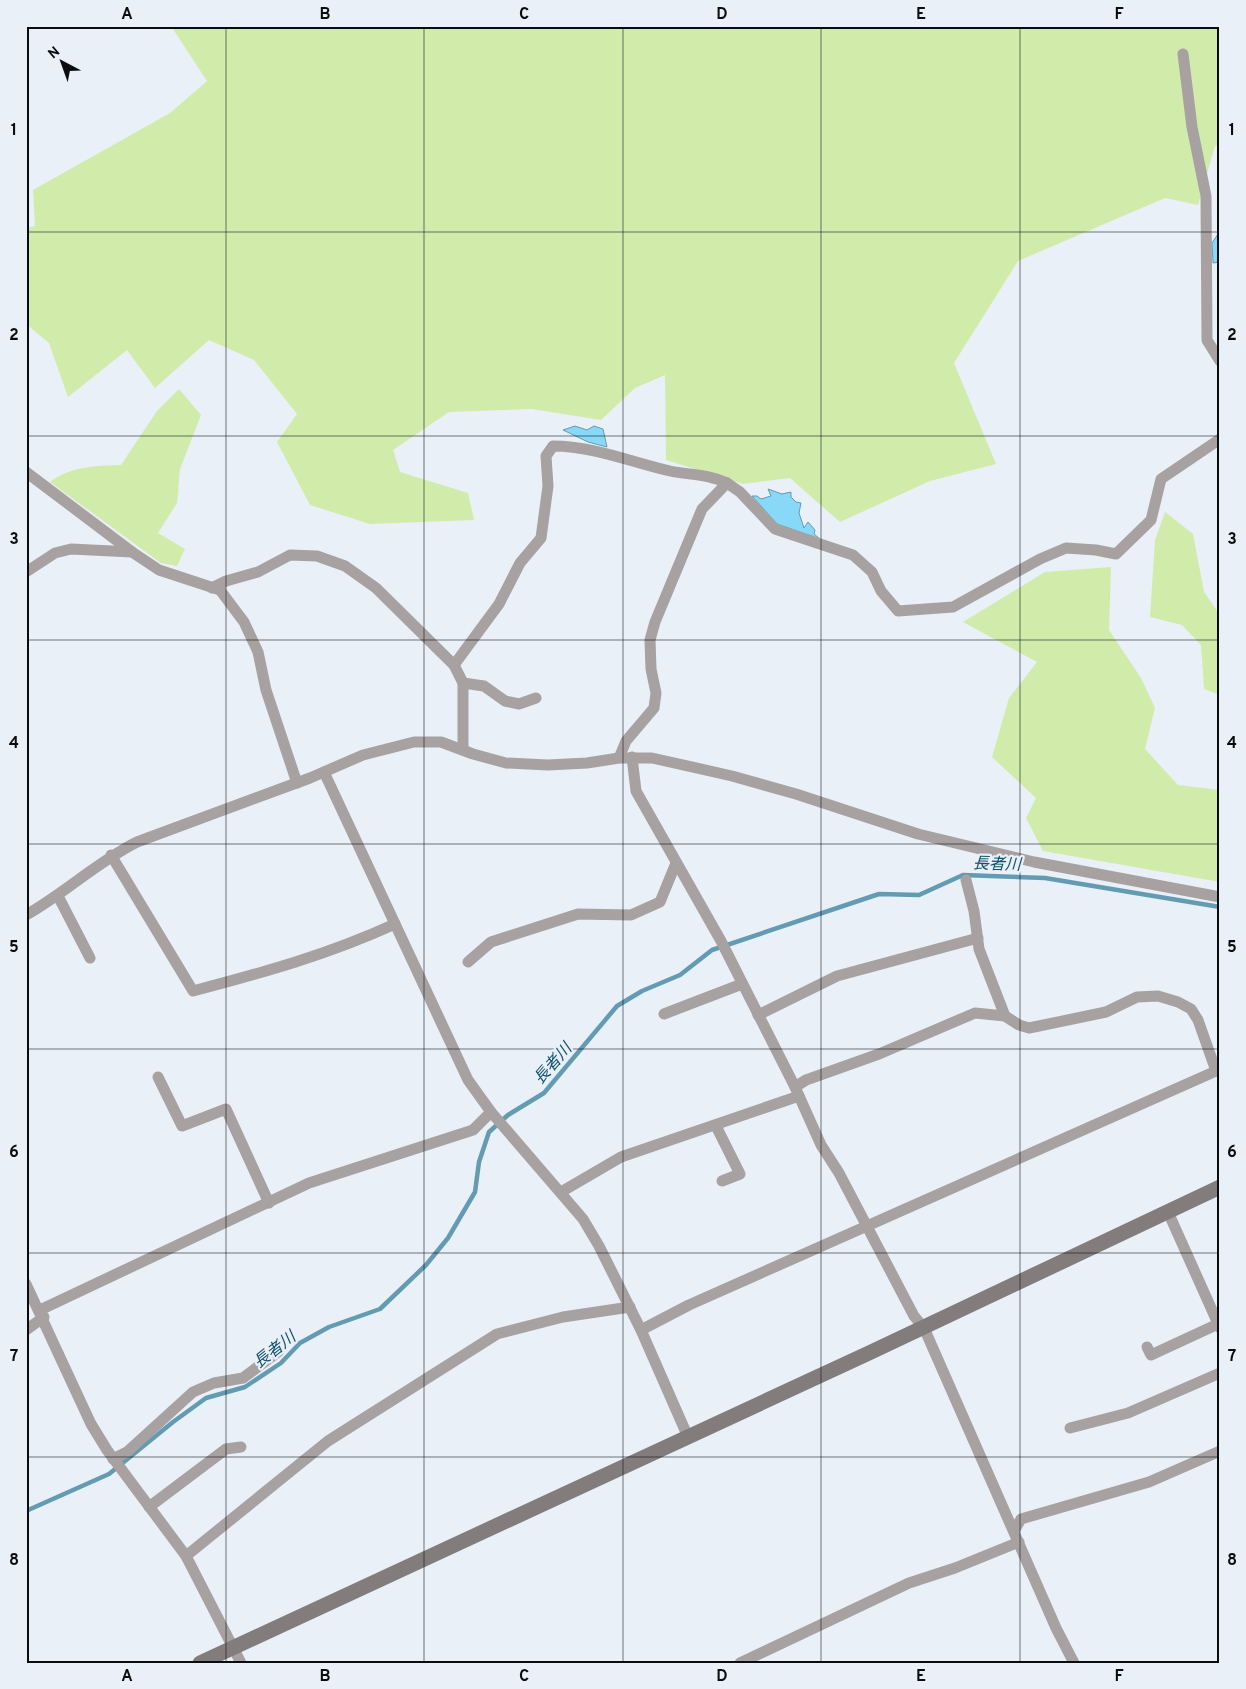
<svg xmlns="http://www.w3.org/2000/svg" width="1246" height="1689" viewBox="0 0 1246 1689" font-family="Overpass,'Noto Sans JP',sans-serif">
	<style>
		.green { fill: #d1ebab }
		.water { fill: #88d8f8; stroke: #629bb2 }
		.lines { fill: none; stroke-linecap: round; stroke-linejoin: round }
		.stream { stroke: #629bb2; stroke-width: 4.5 }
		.street { stroke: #a7a1a1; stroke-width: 11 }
		.secondary { stroke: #837c7c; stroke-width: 15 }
		.grid { fill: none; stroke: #0a0d0f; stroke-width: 1; stroke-opacity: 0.55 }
		.labels { text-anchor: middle; stroke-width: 4.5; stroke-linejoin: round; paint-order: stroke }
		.water-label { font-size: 16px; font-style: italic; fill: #0f5369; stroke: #e9f0f8 }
		.neatline { fill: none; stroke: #0a0d0f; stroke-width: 2 }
		.grid-label { font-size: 16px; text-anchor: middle; font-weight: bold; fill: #0a0d0f }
	</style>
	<rect width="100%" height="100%" fill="#e9f0f8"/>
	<g class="green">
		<polygon points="171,26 1220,26 1220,144 1215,146 1198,205 1165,198 1018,261 954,363 996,464 930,481 840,522 790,478 743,484 666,460 665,375 635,388 601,420 532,409 449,412 393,450 400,472 468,493 474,520 370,524 310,505 277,442 297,414 254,360 209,340 155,388 127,350 68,397 49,343 26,324 26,228 35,226 33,190 170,113 207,81"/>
		<path d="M179 389 201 415 180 469 177 503 158 533 185 549 177 566 161 563 50 482C71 466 95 466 121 465L157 411Z"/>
		<polygon points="1165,512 1193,534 1204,592 1220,615 1220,695 1204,689 1201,645 1182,625 1150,617 1155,540"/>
		<polygon points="1111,567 1109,630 1141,678 1155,708 1145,749 1178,785 1220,790 1220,882 1043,851 1026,818 1036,798 992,757 1009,698 1037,662 963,622 1045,572"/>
	</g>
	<g class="water">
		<polygon points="1220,231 1220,262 1213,263 1212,243"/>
		<polygon points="575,426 587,430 594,426 603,429 607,447 588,442 563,430"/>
		<polygon points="768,489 782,494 791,492 791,497 796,502 801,503 799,513 804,528 808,522 815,530 814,534 820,539 777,524 752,496 757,496 761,499 771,496"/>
	</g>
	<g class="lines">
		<polyline class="stream" points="26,1511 109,1474 173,1422 206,1398 245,1387 281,1363 300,1343 329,1327 380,1309 426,1265 448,1238 475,1192 479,1162 489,1132 508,1115 544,1093 617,1006 642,991 680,975 712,950 879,894 919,895 963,875 1045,878 1220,907"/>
		<g class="street">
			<polyline points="1183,54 1192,127 1206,196 1207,340 1220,361"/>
			<polyline points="26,472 132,552"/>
			<polyline points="26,572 55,553 71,549 132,552 159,570 220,590 244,622 258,652 266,690 297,783"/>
			<polyline points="212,588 226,581 258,572 290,555 317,556 345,566 376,588 454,665 463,683 463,750"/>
			<path d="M454 665 499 604 520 563 541 538 548 486 546 456 553 446C593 446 631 462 670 471 689 475 709 474 727 483"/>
			<polyline points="463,683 484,686 505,701 519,704 536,698"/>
			<polyline points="632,757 636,791 721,941 795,1087 821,1145 839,1173 914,1316 924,1328 1056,1628 1074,1663"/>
			<polyline points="619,758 626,741 654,708 656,693 651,669 650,640 655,622 702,509 727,483 740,492 775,529 853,555 872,572 881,591 898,611 953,607 1040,559 1066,548 1096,550 1116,554 1151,520 1161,479 1220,439"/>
			<polyline points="324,772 468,1080 491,1112 583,1219 599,1246 641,1330 688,1437"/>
			<path d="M111 855 193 991C265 972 327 955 395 924"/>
			<polyline points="966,880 974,911 979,949 1005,1016"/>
			<polyline points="58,896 90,958"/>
			<path d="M26 915C65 893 97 862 137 842L310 778 363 755 414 742H441L473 754 506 763 548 765 587 763 619 758H652L732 776 796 794 918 834 1034 862 1220 897"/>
			<polyline points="468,962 491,942 578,914 631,915 660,902 676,863"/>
			<polyline points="664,1014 742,984"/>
			<polyline points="758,1015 837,976 978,938"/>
			<polyline points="158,1077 182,1126 226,1109 269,1203"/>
			<polyline points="795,1087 806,1080 879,1054 975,1013 1005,1016 1019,1025 1029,1028 1106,1012 1137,997 1158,996 1178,1002 1191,1009 1198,1020 1216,1071 1220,1069"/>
			<polyline points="716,1126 740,1174 722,1181"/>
			<polyline points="561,1192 621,1157 799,1096"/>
			<polyline points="1168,1212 1220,1328"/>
			<polyline points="26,1284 91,1424 107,1450 186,1556 241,1663"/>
			<polyline points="40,1310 309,1183 473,1130 491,1112"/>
			<polyline points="26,1330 44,1317"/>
			<polyline points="641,1330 689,1305 1216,1071"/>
			<polyline points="1147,1347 1151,1355 1218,1324"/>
			<polyline points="1070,1428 1128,1413 1220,1373"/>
			<polyline points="113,1459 127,1452 193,1392 214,1383 243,1378 279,1351"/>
			<polyline points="149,1507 226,1449 241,1447"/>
			<polyline points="1014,1531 1021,1519 1149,1482 1220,1451"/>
			<polyline points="186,1556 328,1441 497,1334 563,1317 630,1307"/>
			<polyline points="740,1663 909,1583 955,1568 1019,1542"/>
		</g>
		<polyline class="secondary" points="200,1663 869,1353 1220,1187"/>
	</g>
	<path class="grid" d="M226 26V1663M424 26V1663M623 26V1663M821 26V1663M1020 26V1663M26 232H1220M26 436H1220M26 640H1220M26 844H1220M26 1049H1220M26 1253H1220M26 1457H1220"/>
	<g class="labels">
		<g class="water-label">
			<text transform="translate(997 863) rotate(2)" y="6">長者川</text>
			<text transform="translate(552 1063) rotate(-49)" y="6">長者川</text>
			<text transform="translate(274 1349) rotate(-38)" y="6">長者川</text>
		</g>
	</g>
	<rect width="1246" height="1689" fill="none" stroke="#e9f0f8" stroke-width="55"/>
	<g transform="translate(62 62) rotate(319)" stroke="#e9f0f8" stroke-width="4" paint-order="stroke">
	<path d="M0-4L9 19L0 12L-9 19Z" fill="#0a0d0f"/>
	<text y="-8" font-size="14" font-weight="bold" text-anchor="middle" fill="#0a0d0f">N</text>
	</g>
	<rect x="28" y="28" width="1190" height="1634" class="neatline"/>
	<g class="grid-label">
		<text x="127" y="19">A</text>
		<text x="325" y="19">B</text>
		<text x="524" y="19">C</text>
		<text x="722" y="19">D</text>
		<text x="921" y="19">E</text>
		<text x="1119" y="19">F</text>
		<text x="14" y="135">1</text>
		<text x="1232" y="135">1</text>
		<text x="14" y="340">2</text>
		<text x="1232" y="340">2</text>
		<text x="14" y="544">3</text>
		<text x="1232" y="544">3</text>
		<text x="14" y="748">4</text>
		<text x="1232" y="748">4</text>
		<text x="14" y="952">5</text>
		<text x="1232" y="952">5</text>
		<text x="14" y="1157">6</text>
		<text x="1232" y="1157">6</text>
		<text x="14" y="1361">7</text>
		<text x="1232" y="1361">7</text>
		<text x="14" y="1565">8</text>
		<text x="1232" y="1565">8</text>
		<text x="127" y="1681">A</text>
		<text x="325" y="1681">B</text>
		<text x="524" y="1681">C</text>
		<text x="722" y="1681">D</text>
		<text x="921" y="1681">E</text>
		<text x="1119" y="1681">F</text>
	</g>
</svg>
